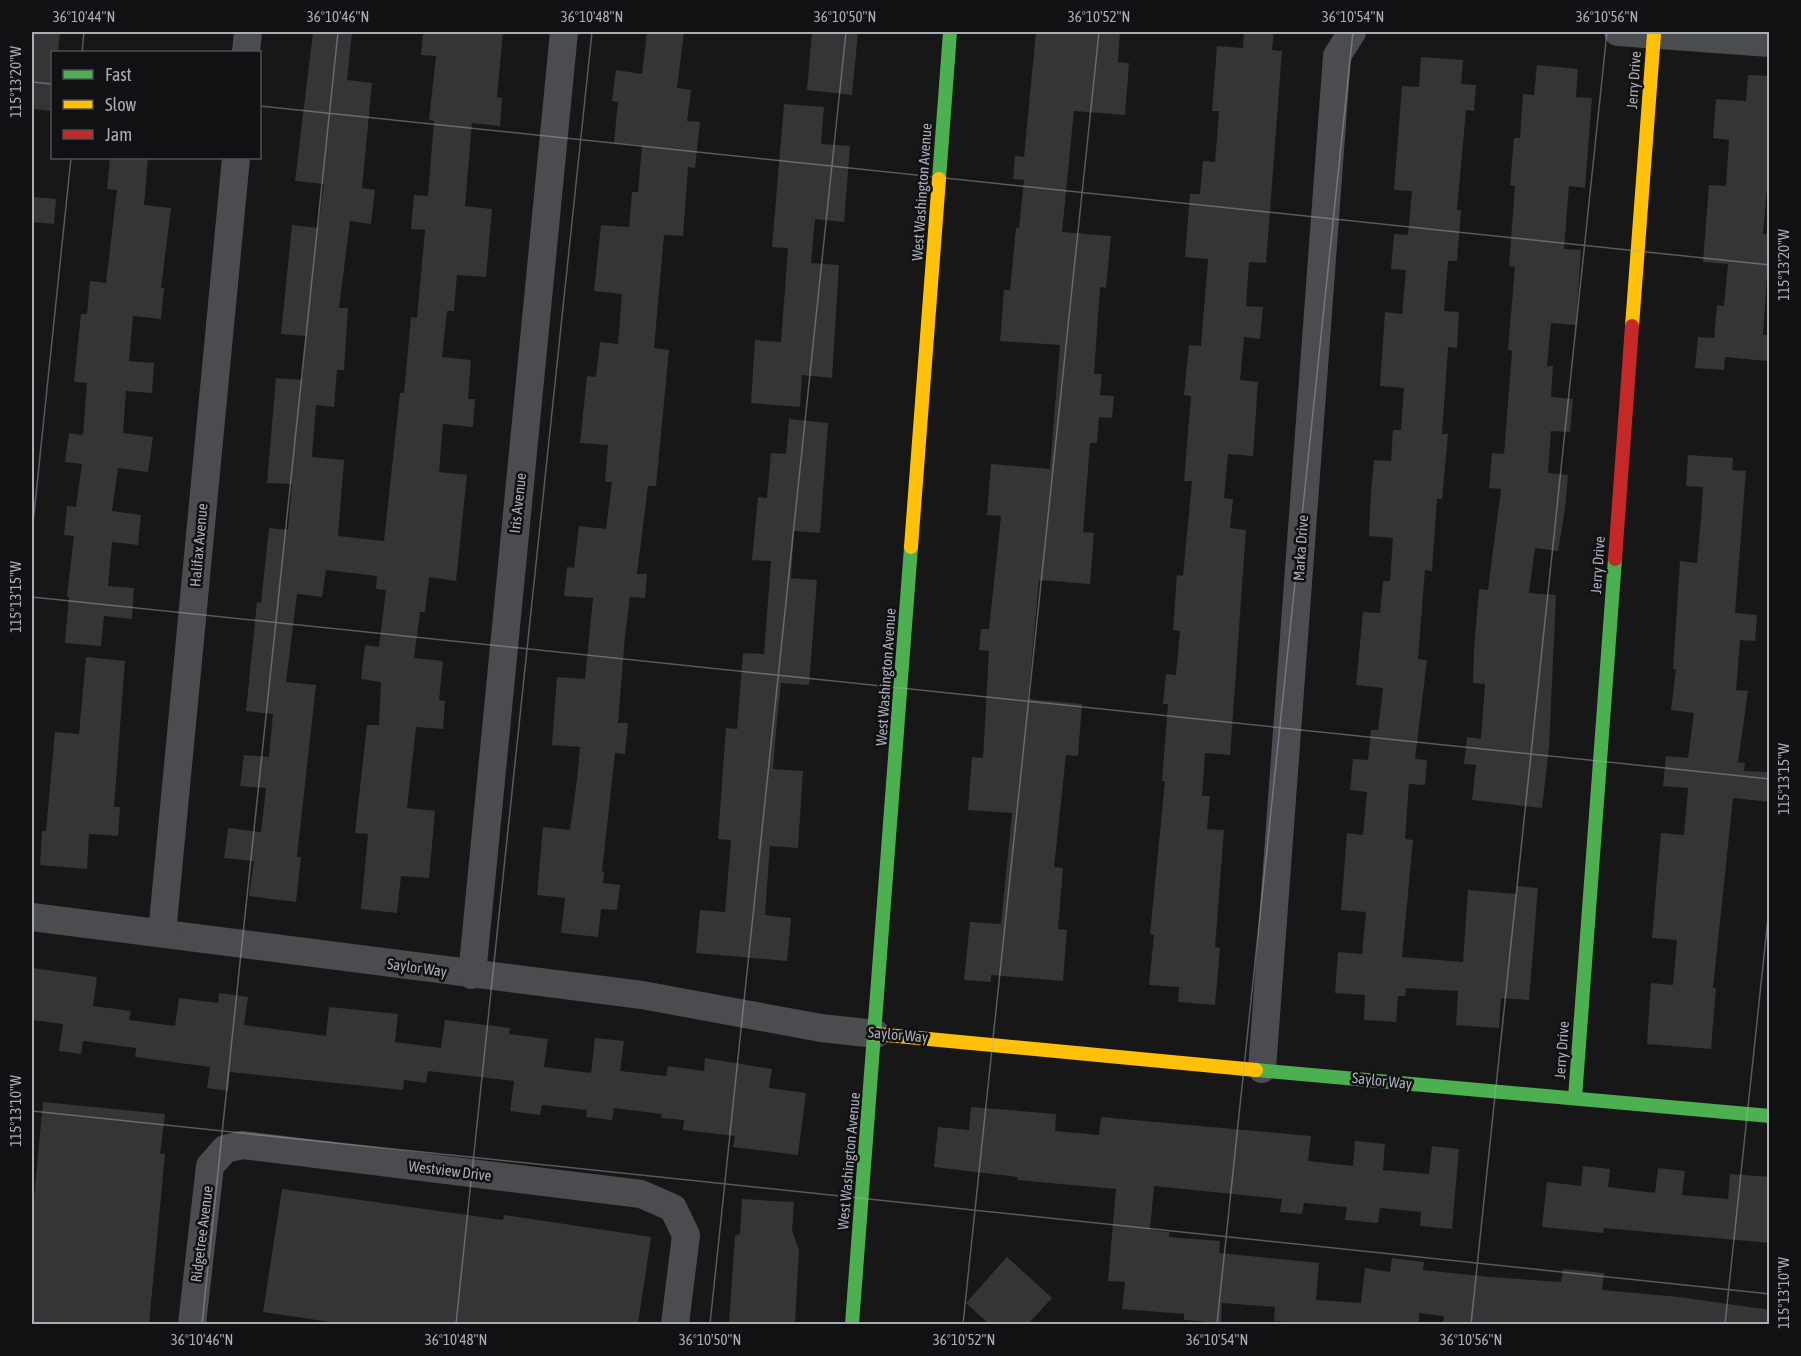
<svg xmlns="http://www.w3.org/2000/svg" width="1801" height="1356" viewBox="0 0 1801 1356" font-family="'Asap Condensed',sans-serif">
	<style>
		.building { fill: #353536 }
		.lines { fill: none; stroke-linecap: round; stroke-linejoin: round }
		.street { stroke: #4b4c50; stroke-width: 28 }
		.fast { stroke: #4caf50; stroke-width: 14 }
		.slow { stroke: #ffc107; stroke-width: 14 }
		.jam { stroke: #c62828; stroke-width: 14 }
		.ticks { fill: none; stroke: #a8adb8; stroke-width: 1.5; stroke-opacity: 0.45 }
		.labels { text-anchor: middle; stroke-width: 5; stroke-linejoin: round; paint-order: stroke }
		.street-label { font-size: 15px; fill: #a8adb8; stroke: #111113 }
		.neatline { fill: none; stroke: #a8adb8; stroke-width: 2 }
		.ticks-label { font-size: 15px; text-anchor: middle; fill: #a8adb8 }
	</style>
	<rect width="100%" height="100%" fill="#171717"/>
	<g class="building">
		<polygon points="32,32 60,32 58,52 52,52 52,111 32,109"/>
		<polygon points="313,32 352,32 347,80 372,83 362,188 375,190 371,224 350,221 339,308 348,308 344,370 337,370 334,407 316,405 312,457 344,460 338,536 384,541 400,393 404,393 411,317 417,318 425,230 411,229 414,195 428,196 434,121 429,120 436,56 421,55 423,32 503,32 497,97 502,98 500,126 472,123 465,206 492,209 486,277 457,275 454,311 447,311 442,357 471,360 468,399 475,399 473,427 443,424 439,472 467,475 456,581 429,577 425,612 420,612 414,658 443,661 439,700 445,701 443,729 416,727 407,808 435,811 429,878 401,876 397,913 361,909 368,834 355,833 367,725 379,725 381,682 361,679 365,645 379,647 386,590 376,589 377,576 326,570 322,597 297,594 286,682 316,685 297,857 301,857 296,902 249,896 254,861 224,858 228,828 261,832 266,788 240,786 244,755 269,757 273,714 246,711 257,602 261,603 269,528 288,530 292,484 267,483 276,378 302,380 306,336 281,334 292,225 318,228 324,184 295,181"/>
		<polygon points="647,32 684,32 677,88 691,90 687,121 700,122 695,168 688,167 683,236 664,235 654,348 669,350 656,486 648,486 637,574 647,574 645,598 630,597 625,636 618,723 628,723 625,754 615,753 602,872 604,872 603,883 620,885 617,910 601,909 598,937 561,933 565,898 537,895 543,827 570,830 577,780 580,747 552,745 557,677 585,679 593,598 564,596 567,567 574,568 579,526 606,529 612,482 605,482 608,445 580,443 587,376 596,377 600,342 618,344 622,294 594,291 601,225 629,227 632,192 638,192 642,145 614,143 618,102 612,101 616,70 642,74"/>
		<polygon points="812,32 858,32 852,95 807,90"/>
		<polygon points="1036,32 1120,32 1118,62 1129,63 1125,115 1074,111 1062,232 1111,236 1106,288 1100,287 1094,374 1102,374 1100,395 1114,396 1112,418 1099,417 1097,443 1090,443 1083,532 1094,533 1090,584 1039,580 1028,699 1082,704 1078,756 1066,755 1054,867 1063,868 1058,929 1067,930 1063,981 991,975 991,982 964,980 970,922 1001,924 1012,813 968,810 972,757 983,758 989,651 979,650 981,629 989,629 1001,516 987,515 991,464 1050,469 1060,345 1000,341 1004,290 1010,290 1016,228 1019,228 1024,180 1013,179 1015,156 1024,157"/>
		<polygon points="1244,32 1274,32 1272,50 1282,51 1266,263 1249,262 1246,306 1263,307 1260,339 1244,337 1240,380 1258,382 1253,456 1228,454 1224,498 1233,499 1230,528 1246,530 1230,755 1205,753 1202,796 1210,796 1207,829 1224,830 1215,947 1220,948 1215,1005 1178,1002 1179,987 1149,985 1154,935 1150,934 1165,781 1162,781 1168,704 1163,704 1166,674 1176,675 1180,631 1173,630 1177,575 1183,576 1192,481 1184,481 1191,396 1184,395 1189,345 1201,346 1208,259 1185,257 1190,194 1200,194 1203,161 1215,162 1219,111 1212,111 1217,46 1243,48"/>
		<polygon points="1421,57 1463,60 1461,84 1476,85 1474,111 1466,110 1457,210 1461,210 1457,261 1448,261 1444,311 1459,312 1457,348 1448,347 1442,434 1448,434 1442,499 1437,499 1432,571 1425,570 1418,659 1427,660 1415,759 1427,760 1425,785 1409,784 1405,839 1413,840 1402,957 1463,962 1468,890 1517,894 1517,886 1538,888 1529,1000 1501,998 1499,1028 1456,1025 1458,991 1406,988 1405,996 1398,996 1396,1022 1364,1020 1365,995 1335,993 1338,952 1362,954 1366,912 1341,910 1347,833 1363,835 1367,792 1350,790 1353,759 1368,760 1371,730 1378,730 1383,688 1356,685 1363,612 1380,613 1383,581 1390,581 1393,538 1369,536 1371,493 1374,460 1391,461 1393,430 1401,430 1404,388 1380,386 1385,312 1402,314 1406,270 1391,269 1394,234 1408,235 1412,191 1394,190 1402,86 1419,87"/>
		<polygon points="1537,65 1578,69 1576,97 1592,98 1585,188 1569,186 1564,249 1581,250 1576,325 1551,323 1547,366 1553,366 1551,397 1573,399 1570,432 1551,431 1548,473 1568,475 1565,509 1558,551 1535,548 1529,593 1556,595 1549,747 1542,808 1472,800 1476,765 1464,764 1467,737 1481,739 1485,684 1473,683 1474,649 1479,589 1488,590 1501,489 1489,488 1492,453 1504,454 1512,351 1508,350 1515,267 1509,266 1515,186 1510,185 1514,138 1520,138 1523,94 1534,95"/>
		<polygon points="1748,75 1770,76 1770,156 1763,234 1770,234 1763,335 1769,335 1767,361 1725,357 1724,370 1695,368 1698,337 1714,338 1717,305 1724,306 1728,264 1703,262 1709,185 1726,186 1729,140 1713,138 1716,99 1746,101"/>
		<polygon points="784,104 824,107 821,144 850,146 844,222 815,219 811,263 839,265 832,378 802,375 800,407 751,403 755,340 781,342 788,248 772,247"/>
		<polygon points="110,158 148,158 144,205 171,208 161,288 164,288 161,319 133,316 129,361 154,363 152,393 126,391 123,433 153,437 148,472 118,468 112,511 141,515 138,545 112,542 108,586 134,588 132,619 104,616 101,646 65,643 69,597 67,596 74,536 64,535 67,506 76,507 82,464 65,462 69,433 83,435 87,383 74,382 81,314 87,314 90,281 106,283 117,190 107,189"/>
		<polygon points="32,197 56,199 54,224 32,222"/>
		<polygon points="789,419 828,423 820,533 794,531 791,578 817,580 809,685 781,683 777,721 773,769 803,771 798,848 770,846 765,915 791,918 787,961 696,953 700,910 725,912 731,840 718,839 726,728 737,729 743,653 764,654 771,561 752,560 758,497 767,498 771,453 786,454"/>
		<polygon points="1688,455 1733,458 1732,470 1746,471 1735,613 1757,615 1755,641 1740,640 1736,690 1748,691 1738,762 1745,763 1744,771 1770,772 1770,802 1733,798 1713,988 1716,988 1711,1049 1647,1044 1651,983 1673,985 1677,940 1652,938 1661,833 1684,835 1688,788 1663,786 1666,756 1688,758 1694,713 1671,710 1676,669 1673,669 1680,561 1697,563 1701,519 1703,487 1686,486"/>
		<polygon points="86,657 125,661 114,807 120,807 118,836 89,834 87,869 40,865 42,831 46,831 55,732 79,734"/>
		<polygon points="32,968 97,977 93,1006 131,1011 129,1020 175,1026 179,998 218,1003 219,993 248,997 244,1025 326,1036 329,1007 398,1014 395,1042 441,1048 445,1020 510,1028 509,1034 548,1039 544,1067 591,1073 595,1038 624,1041 620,1071 666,1076 668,1066 704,1071 705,1058 772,1069 769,1088 806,1093 798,1155 733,1147 735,1136 683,1130 684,1120 661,1118 662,1114 614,1108 612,1120 586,1117 587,1110 542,1105 540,1115 510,1111 514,1081 428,1071 426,1083 404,1080 403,1090 230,1072 228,1091 207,1088 210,1067 135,1057 136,1048 83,1041 81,1054 59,1051 63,1024 32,1020"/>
		<polygon points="43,1102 165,1114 160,1154 165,1154 149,1324 32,1324 32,1219"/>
		<polygon points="971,1107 1056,1114 1055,1131 1099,1135 1101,1117 1311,1136 1308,1161 1353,1166 1355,1141 1385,1144 1383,1170 1429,1174 1432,1146 1459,1149 1452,1229 1420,1226 1421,1212 1380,1208 1378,1223 1345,1220 1347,1207 1304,1203 1302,1214 1280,1212 1282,1199 1154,1186 1150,1230 1169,1232 1169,1237 1220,1241 1219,1253 1319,1263 1316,1300 1361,1303 1365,1268 1390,1272 1392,1258 1424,1262 1423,1270 1490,1277 1561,1282 1563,1269 1604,1273 1602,1290 1679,1297 1770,1310 1770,1324 1443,1324 1444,1316 1419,1313 1419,1324 1308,1324 1274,1321 1275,1307 1222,1303 1221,1323 1184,1320 1184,1314 1122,1309 1125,1282 1108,1281 1116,1189 1017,1180 1018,1177 934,1167 938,1127 969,1130"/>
		<polygon points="1583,1166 1610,1169 1608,1187 1655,1193 1658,1168 1685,1171 1682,1195 1728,1199 1730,1174 1770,1177 1770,1243 1604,1228 1603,1233 1542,1227 1547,1182 1581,1186"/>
		<polygon points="282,1189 503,1220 504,1215 651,1237 638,1324 343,1324 263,1312"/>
		<polygon points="742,1199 794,1202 792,1231 799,1250 795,1324 729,1324 735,1236 740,1234"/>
		<polygon points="1007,1257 1052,1298 1028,1324 989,1324 966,1303"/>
	</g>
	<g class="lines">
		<g class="street">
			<polyline points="1618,32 1770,43"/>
			<polyline points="246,52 248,32"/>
			<polyline points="32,917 642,995 821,1028 876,1034"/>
			<polyline points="162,933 236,158"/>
			<polyline points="472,975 564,32"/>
			<polyline points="1262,1069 1337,56 1352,32"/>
			<polyline points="192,1324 210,1166 225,1149 242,1145 641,1194 673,1208 686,1235 675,1324"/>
		</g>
		<g class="fast">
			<polyline points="939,179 950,32"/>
			<polyline points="1256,1070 1770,1116"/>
			<polyline points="1575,1098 1615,559"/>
			<polyline points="852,1324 911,547"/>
		</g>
		<g class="slow">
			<polyline points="1632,326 1654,34"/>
			<polyline points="911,547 939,179"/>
			<polyline points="876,1034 1256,1070"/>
		</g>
		<polyline class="jam" points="1615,559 1632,326"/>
	</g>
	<path class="ticks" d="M82 52 84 32M32 82 52 84M260 106 1770 265M32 533 71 158M32 597 1770 779M32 1111 1770 1294M202 1324 338 32M456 1324 592 32M710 1324 846 32M963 1324 1099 32M1217 1324 1353 32M1471 1324 1607 32M1725 1324 1770 899"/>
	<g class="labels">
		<g class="street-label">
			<text transform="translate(1634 80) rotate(-86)" y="5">Jerry Drive</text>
			<text transform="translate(922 192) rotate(-86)" y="5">West Washington Avenue</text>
			<text transform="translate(518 503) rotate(-84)" y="5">Iris Avenue</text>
			<text transform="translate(199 545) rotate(-85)" y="5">Halifax Avenue</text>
			<text transform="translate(1301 548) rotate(-86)" y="5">Marka Drive</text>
			<text transform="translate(1598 565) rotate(-86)" y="5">Jerry Drive</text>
			<text transform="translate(886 677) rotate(-86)" y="5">West Washington Avenue</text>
			<text transform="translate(417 968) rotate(8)" y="5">Saylor Way</text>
			<text transform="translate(898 1035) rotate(5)" y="5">Saylor Way</text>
			<text transform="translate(1562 1050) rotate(-86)" y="5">Jerry Drive</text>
			<text transform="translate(1382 1081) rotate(6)" y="5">Saylor Way</text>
			<text transform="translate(849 1161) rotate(-85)" y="5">West Washington Avenue</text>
			<text transform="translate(450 1171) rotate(7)" y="5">Westview Drive</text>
			<text transform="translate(202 1234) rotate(-83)" y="5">Ridgetree Avenue</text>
		</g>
	</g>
	<rect width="1801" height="1356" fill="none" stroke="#111113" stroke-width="66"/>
	<rect x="51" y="51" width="210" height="108" fill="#111113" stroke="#4d4f55" stroke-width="1.5"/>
	<rect x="63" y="70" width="30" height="9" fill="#4caf50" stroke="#4d4f55" stroke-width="1.5"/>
	<text x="105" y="81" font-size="18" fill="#a8adb8">Fast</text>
	<rect x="63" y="100" width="30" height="9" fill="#ffc107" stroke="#4d4f55" stroke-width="1.5"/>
	<text x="105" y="111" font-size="18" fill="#a8adb8">Slow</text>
	<rect x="63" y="130" width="30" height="9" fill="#c62828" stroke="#4d4f55" stroke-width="1.5"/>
	<text x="105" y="141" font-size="18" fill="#a8adb8">Jam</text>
	<rect x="33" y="33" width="1735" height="1290" class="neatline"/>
	<g class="ticks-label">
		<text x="84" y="22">36°10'44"N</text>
		<text x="338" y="22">36°10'46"N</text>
		<text x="592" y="22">36°10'48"N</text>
		<text x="845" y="22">36°10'50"N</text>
		<text x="1099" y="22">36°10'52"N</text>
		<text x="1353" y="22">36°10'54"N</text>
		<text x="1607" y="22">36°10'56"N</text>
		<text transform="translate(16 82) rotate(-90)" y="5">115°13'20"W</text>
		<text transform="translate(1784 265) rotate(-90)" y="5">115°13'20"W</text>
		<text transform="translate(16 597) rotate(-90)" y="5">115°13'15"W</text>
		<text transform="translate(1784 779) rotate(-90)" y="5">115°13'15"W</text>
		<text transform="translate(16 1111) rotate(-90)" y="5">115°13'10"W</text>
		<text transform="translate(1784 1293) rotate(-90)" y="5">115°13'10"W</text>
		<text x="202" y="1345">36°10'46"N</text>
		<text x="456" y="1345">36°10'48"N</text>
		<text x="710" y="1345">36°10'50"N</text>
		<text x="964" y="1345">36°10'52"N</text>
		<text x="1217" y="1345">36°10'54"N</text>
		<text x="1471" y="1345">36°10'56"N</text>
	</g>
</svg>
